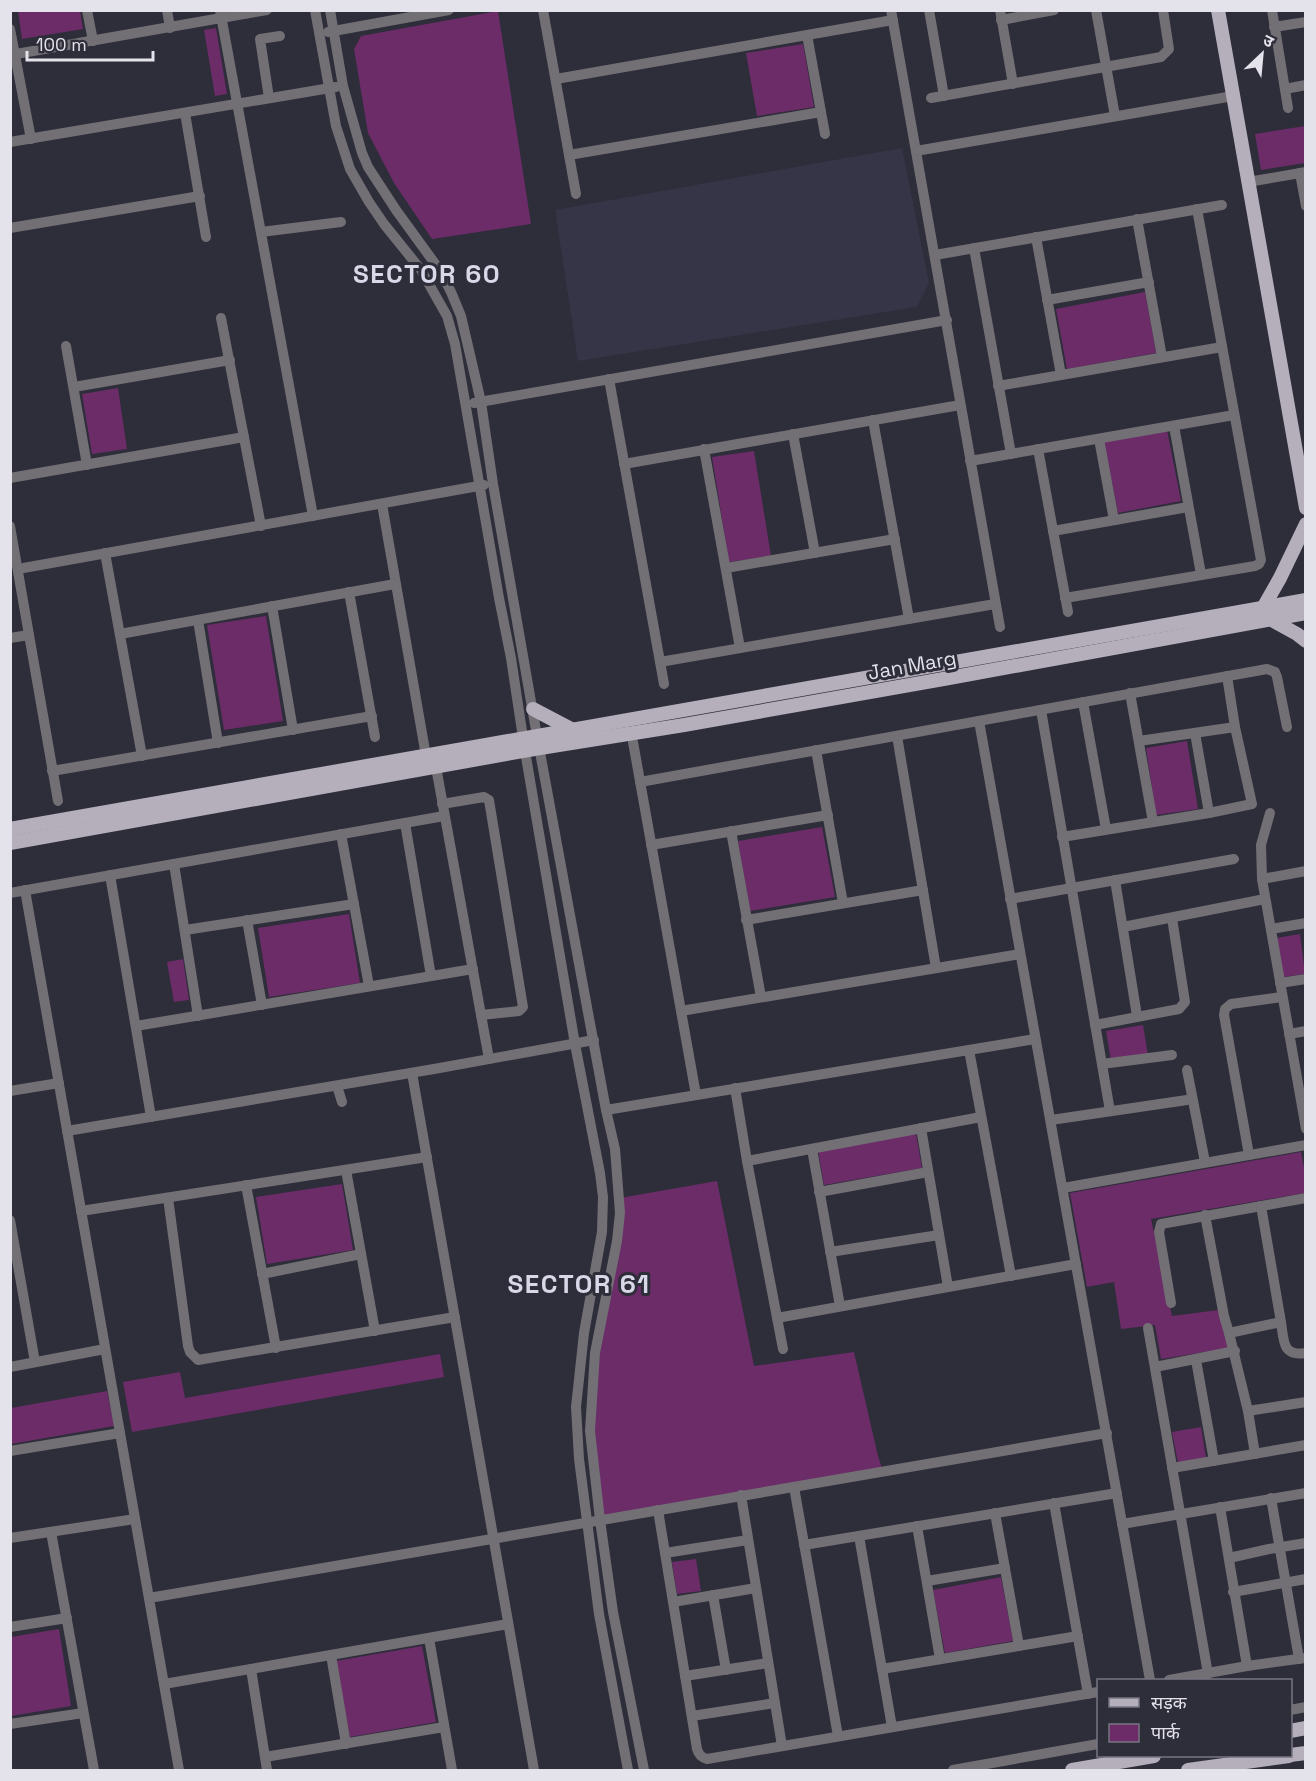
<svg xmlns="http://www.w3.org/2000/svg" width="1316" height="1781" viewBox="0 0 1316 1781" font-family="'Space Grotesk','Noto Sans Devanagari',sans-serif">
	<style>
		.built { fill: #363447 }
		.green { fill: #6b2c68 }
		.lines { fill: none; stroke-linecap: round; stroke-linejoin: round }
		.minor { stroke: #726f75; stroke-width: 10 }
		.major { stroke: #b5aebb; stroke-width: 14 }
		.labels { text-anchor: middle; stroke-width: 6; stroke-linejoin: round; paint-order: stroke }
		.street-label { font-size: 20px; fill: #e4e3ec; stroke: #2e2d3a }
		.district-label { font-size: 26px; font-weight: bold; letter-spacing: 1.5px; fill: #d9d8e9; stroke: #2e2d3a }
	</style>
	<rect width="100%" height="100%" fill="#2e2d3a"/>
	<polygon class="built" points="902,148 929,283 917,307 578,361 555,210"/>
	<g class="green">
		<polygon points="18,11 80,11 83,29 22,39"/>
		<polygon points="498,11 531,224 432,239 394,183 368,133 354,49 361,36"/>
		<polygon points="216,28 227,94 215,96 204,30"/>
		<polygon points="803,44 814,107 757,116 746,53"/>
		<polygon points="1305,126 1305,163 1261,170 1255,134"/>
		<polygon points="1145,292 1156,353 1067,369 1056,309"/>
		<polygon points="118,388 127,449 92,454 82,394"/>
		<polygon points="1167,430 1181,501 1118,513 1104,441"/>
		<polygon points="754,451 771,556 729,562 712,457"/>
		<polygon points="266,616 283,721 224,730 207,625"/>
		<polygon points="1187,741 1198,809 1156,815 1146,748"/>
		<polygon points="822,827 835,897 750,911 738,841"/>
		<polygon points="349,914 360,983 269,997 258,928"/>
		<polygon points="1300,934 1305,974 1283,977 1276,938"/>
		<polygon points="183,959 189,1000 174,1002 167,962"/>
		<polygon points="1143,1025 1148,1055 1111,1061 1106,1031"/>
		<polygon points="916,1134 922,1168 824,1185 818,1150"/>
		<polygon points="1301,1152 1305,1173 1305,1193 1151,1219 1172,1316 1226,1309 1230,1348 1161,1359 1155,1325 1121,1329 1114,1282 1087,1287 1070,1193"/>
		<polygon points="717,1181 754,1366 854,1352 878,1456 883,1471 600,1520 590,1431 620,1198"/>
		<polygon points="342,1184 353,1250 267,1264 256,1197"/>
		<polygon points="440,1354 444,1377 132,1432 123,1382 180,1372 185,1398"/>
		<polygon points="107,1391 114,1426 11,1444 11,1408"/>
		<polygon points="1201,1427 1206,1458 1178,1463 1172,1432"/>
		<polygon points="696,1559 701,1591 677,1594 672,1562"/>
		<polygon points="1001,1577 1013,1641 945,1653 933,1590"/>
		<polygon points="59,1629 71,1706 11,1716 11,1637"/>
		<polygon points="422,1646 436,1722 350,1737 336,1661"/>
	</g>
	<g class="lines">
		<g class="minor">
			<polyline points="87,10 93,41"/>
			<polyline points="167,10 170,28"/>
			<polyline points="220,10 313,516"/>
			<polyline points="315,10 336,126 350,169 369,202 384,224 421,270 430,286 447,316 455,344 499,598 511,658 525,751 575,1044 600,1173 603,1197 602,1232 584,1333 576,1407 579,1459 599,1614 628,1770"/>
			<polyline points="330,10 343,86 362,153 368,167 396,210 441,272 451,292 461,316 481,402 493,484 537,736 606,1110 615,1149 620,1213 617,1241 595,1353 590,1431 600,1520 613,1612 644,1770"/>
			<polyline points="543,10 576,194"/>
			<polyline points="891,10 1000,627"/>
			<polyline points="929,10 944,96"/>
			<polyline points="1000,10 1013,84"/>
			<polyline points="1096,10 1115,116"/>
			<polyline points="1272,10 1288,108"/>
			<polyline points="1001,20 1054,10"/>
			<polyline points="1274,27 1306,22"/>
			<polyline points="10,29 31,139"/>
			<polyline points="328,32 449,10"/>
			<polyline points="807,35 825,134"/>
			<polyline points="16,54 267,10"/>
			<polyline points="556,79 893,20"/>
			<polyline points="1285,89 1306,85"/>
			<polyline points="269,98 260,39 280,36"/>
			<polyline points="931,98 1161,57 1169,49 1163,10"/>
			<polyline points="185,113 206,237"/>
			<polyline points="10,142 336,87"/>
			<polyline points="916,151 1233,96"/>
			<polyline points="569,155 821,112"/>
			<polyline points="1300,173 1306,206"/>
			<polyline points="1248,182 1306,172"/>
			<polyline points="1137,219 1162,357"/>
			<polyline points="10,228 200,196"/>
			<polyline points="261,232 341,222"/>
			<polyline points="1036,237 1061,375"/>
			<polyline points="974,248 1011,454"/>
			<polyline points="935,255 1222,205"/>
			<polyline points="1047,300 1149,282"/>
			<polyline points="221,318 261,526"/>
			<polyline points="66,346 87,465"/>
			<polyline points="609,379 664,684"/>
			<polyline points="998,386 1222,347"/>
			<polyline points="74,387 230,360"/>
			<polyline points="474,403 947,320"/>
			<polyline points="873,420 909,619"/>
			<polyline points="1174,426 1201,574"/>
			<polyline points="793,434 815,553"/>
			<polyline points="1099,439 1114,520"/>
			<polyline points="704,449 740,648"/>
			<polyline points="1038,449 1068,612"/>
			<polyline points="970,461 1234,415"/>
			<polyline points="624,464 960,405"/>
			<polyline points="10,478 244,437"/>
			<polyline points="382,504 426,756"/>
			<polyline points="10,526 58,801"/>
			<polyline points="1053,531 1188,507"/>
			<polyline points="105,553 142,756"/>
			<polyline points="726,568 895,539"/>
			<polyline points="18,569 484,485"/>
			<polyline points="349,592 375,737"/>
			<polyline points="1065,598 1255,566 1259,564 1261,560 1197,209"/>
			<polyline points="272,606 293,730"/>
			<polyline points="198,620 218,743"/>
			<polyline points="120,634 395,584"/>
			<polyline points="10,638 29,635"/>
			<polyline points="660,662 995,604"/>
			<polyline points="1130,693 1153,822"/>
			<polyline points="1083,702 1106,829"/>
			<polyline points="1041,710 1110,1111"/>
			<polyline points="979,721 1150,1680"/>
			<polyline points="1195,733 1209,813"/>
			<polyline points="897,736 936,968"/>
			<polyline points="1139,741 1235,727"/>
			<polyline points="633,742 696,1095"/>
			<polyline points="816,750 843,903"/>
			<polyline points="436,767 489,1059"/>
			<polyline points="52,771 372,716"/>
			<polyline points="640,782 1267,669 1275,672 1277,677 1287,727"/>
			<polyline points="442,804 484,797 489,800 523,1007 519,1011 481,1015"/>
			<polyline points="1270,813 1261,845 1262,879 1306,1129"/>
			<polyline points="405,823 431,976"/>
			<polyline points="731,831 761,997"/>
			<polyline points="341,834 369,986"/>
			<polyline points="1062,837 1209,813 1252,804 1235,727 1227,676"/>
			<polyline points="651,845 828,815"/>
			<polyline points="174,864 198,1016"/>
			<polyline points="110,875 151,1117"/>
			<polyline points="1262,879 1306,871"/>
			<polyline points="1115,880 1137,1016"/>
			<polyline points="25,890 179,1770"/>
			<polyline points="10,893 444,816"/>
			<polyline points="1010,899 1234,859"/>
			<polyline points="247,920 262,1005"/>
			<polyline points="746,920 923,890"/>
			<polyline points="1123,927 1265,899"/>
			<polyline points="1271,929 1306,923"/>
			<polyline points="185,930 354,904"/>
			<polyline points="1280,983 1306,979"/>
			<polyline points="681,1011 1020,954"/>
			<polyline points="1095,1025 1179,1009 1185,1002 1172,918"/>
			<polyline points="136,1026 473,969"/>
			<polyline points="1289,1034 1306,1031"/>
			<polyline points="969,1050 1011,1276"/>
			<polyline points="1102,1064 1172,1055"/>
			<polyline points="1187,1070 1205,1162"/>
			<polyline points="412,1073 534,1770"/>
			<polyline points="337,1086 342,1102"/>
			<polyline points="735,1088 747,1161 783,1349"/>
			<polyline points="10,1091 59,1083"/>
			<polyline points="606,1110 1035,1039"/>
			<polyline points="1051,1120 1187,1100"/>
			<polyline points="921,1128 948,1287"/>
			<polyline points="67,1131 434,1069 594,1040"/>
			<polyline points="812,1149 840,1306"/>
			<polyline points="1249,1155 1224,1015 1225,1009 1231,1004 1282,997"/>
			<polyline points="747,1161 981,1117"/>
			<polyline points="346,1170 375,1331"/>
			<polyline points="246,1185 276,1348"/>
			<polyline points="1063,1188 1306,1145"/>
			<polyline points="819,1192 928,1172"/>
			<polyline points="168,1198 188,1346 190,1352 198,1360 455,1317"/>
			<polyline points="81,1211 427,1157"/>
			<polyline points="1205,1215 1224,1316 1229,1333"/>
			<polyline points="10,1220 35,1362"/>
			<polyline points="830,1252 939,1235"/>
			<polyline points="262,1274 361,1254"/>
			<polyline points="1171,1303 1159,1232 1161,1224 1306,1198"/>
			<polyline points="777,1318 1076,1264"/>
			<path d="M1281 1322C1284 1341 1282 1357 1306 1353"/>
			<polyline points="1148,1328 1208,1674"/>
			<polyline points="1196,1360 1214,1461"/>
			<polyline points="10,1367 105,1349"/>
			<polyline points="1155,1367 1235,1351"/>
			<polyline points="1248,1411 1306,1402"/>
			<polyline points="10,1451 120,1433"/>
			<polyline points="1255,1454 1248,1411 1229,1333 1281,1322 1261,1206"/>
			<polyline points="1172,1468 1306,1445"/>
			<polyline points="794,1487 838,1736"/>
			<polyline points="741,1495 782,1746"/>
			<polyline points="1271,1498 1299,1659"/>
			<polyline points="1054,1503 1088,1694"/>
			<polyline points="1220,1507 1247,1666"/>
			<path d="M658 1510 697 1749C699 1755 701 1757 707 1759L1098 1692"/>
			<polyline points="995,1513 1019,1646"/>
			<polyline points="1122,1524 1306,1493"/>
			<polyline points="917,1526 940,1659"/>
			<polyline points="51,1532 94,1770"/>
			<polyline points="859,1536 892,1727"/>
			<polyline points="10,1538 135,1519"/>
			<polyline points="804,1545 1117,1493"/>
			<polyline points="665,1553 748,1540"/>
			<polyline points="1229,1558 1269,1549 1306,1543"/>
			<polyline points="927,1581 1005,1568"/>
			<polyline points="1233,1592 1306,1579"/>
			<polyline points="713,1595 726,1670"/>
			<polyline points="149,1598 1107,1433"/>
			<polyline points="673,1602 756,1588"/>
			<polyline points="10,1627 67,1618"/>
			<polyline points="429,1638 452,1770"/>
			<polyline points="331,1655 346,1744"/>
			<polyline points="251,1669 267,1770"/>
			<polyline points="882,1669 1078,1636"/>
			<polyline points="685,1676 768,1663"/>
			<polyline points="1169,1680 1247,1666 1305,1658"/>
			<polyline points="164,1684 508,1624"/>
			<polyline points="1290,1710 1306,1707"/>
			<polyline points="692,1716 775,1703"/>
			<polyline points="10,1724 83,1713"/>
			<polyline points="265,1757 444,1727"/>
			<polyline points="953,1770 1098,1744"/>
		</g>
		<g class="major">
			<polyline points="1218,10 1306,508"/>
			<polyline points="1263,608 1280,578 1306,524"/>
			<polyline points="1270,619 1297,634 1306,641"/>
			<polyline points="533,709 573,730"/>
			<polyline points="10,829 1306,600"/>
			<polyline points="10,843 540,748 684,725 949,678 1306,613"/>
			<polyline points="1290,1731 1306,1728"/>
			<polyline points="1290,1755 1306,1753"/>
			<polyline points="1072,1770 1154,1756"/>
			<polyline points="1188,1770 1289,1756"/>
		</g>
	</g>
	<g class="labels">
		<g class="street-label">
			<text transform="translate(912 665) rotate(-10)" y="7">Jan Marg</text>
		</g>
		<g class="district-label">
			<text x="427" y="283">SECTOR 60</text>
			<text x="579" y="1293">SECTOR 61</text>
		</g>
	</g>
	<rect width="1316" height="1781" fill="none" stroke="#e4e3ec" stroke-width="24"/>
	<rect x="1097" y="1679" width="195" height="78" fill="#2e2d3a" stroke="#777681" stroke-width="1.5"/>
	<rect x="1109" y="1698" width="30" height="9" fill="#b5aebb" stroke="#777681" stroke-width="1.5"/>
	<text x="1151" y="1709" font-size="18" fill="#e4e3ec">सड़क</text>
	<rect x="1109" y="1724" width="30" height="18" fill="#6b2c68" stroke="#777681" stroke-width="1.5"/>
	<text x="1151" y="1739" font-size="18" fill="#e4e3ec">पार्क</text>
	<g transform="translate(1262 54) rotate(26)" stroke="#2e2d3a" stroke-width="4.5" paint-order="stroke">
	<path d="M0-4.5L10 22L0 15L-10 22Z" fill="#e4e3ec"/>
	<text y="-9" font-size="16" font-weight="bold" text-anchor="middle" fill="#e4e3ec">उ</text>
	</g>
	<path d="M27 51v9h126v-9" fill="none" stroke="#e4e3ec" stroke-width="3"/>
	<text x="36" y="51" font-size="18" fill="#e4e3ec" stroke="#2e2d3a" stroke-width="4.5" paint-order="stroke">100 m</text>
</svg>
